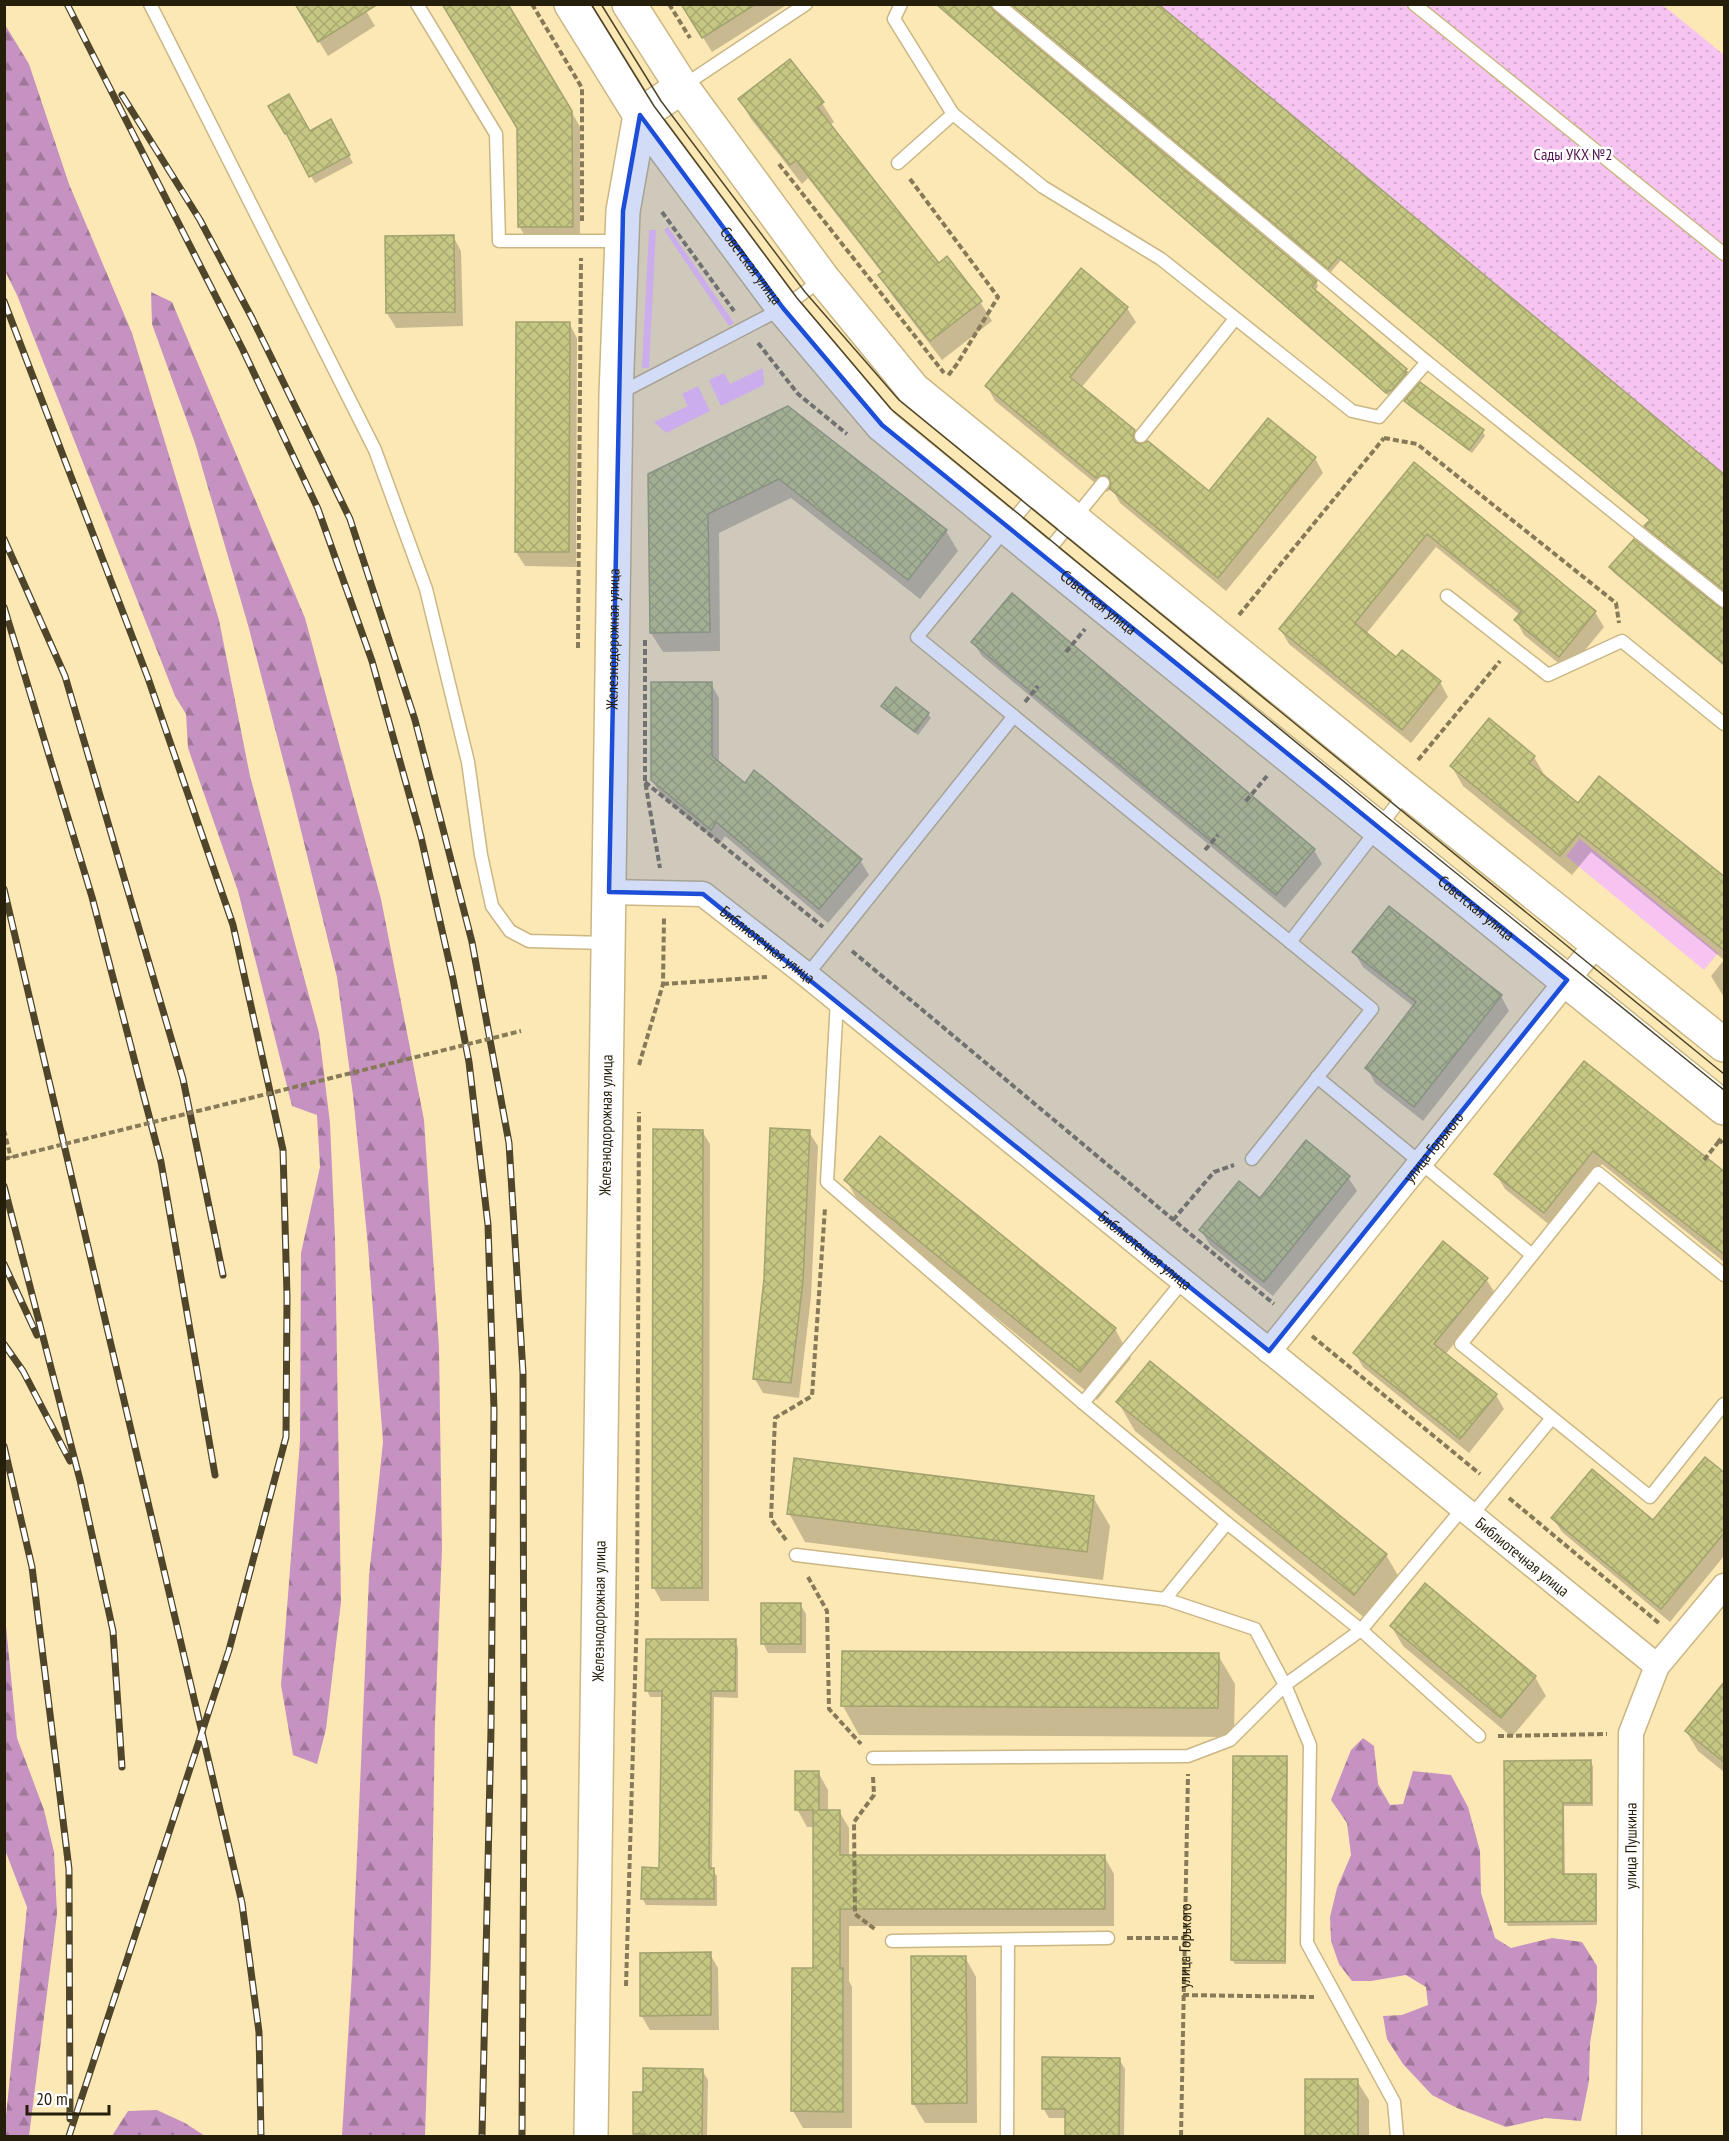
<svg xmlns="http://www.w3.org/2000/svg" width="1729" height="2141" viewBox="0 0 1729 2141" font-family="'PT Sans Narrow',sans-serif">
	<style>
		.green { fill: #f7c4f2 }
		.forest { fill: url(#forest-firs) }
		.garden { fill: url(#garden-dots) }
		.shadow { fill: #0003 }
		.building { fill: url(#building-cross-hatch); stroke: #a2a370; stroke-width: 1.5 }
		.lines { fill: none; stroke-linecap: round; stroke-linejoin: round }
		.service-casing { stroke: #cab784; stroke-width: 15 }
		.minor-casing { stroke: #cab784; stroke-width: 27 }
		.secondary-casing { stroke: #cab784; stroke-width: 36 }
		.primary-casing { stroke: #cab784; stroke-width: 36 }
		.path { stroke: #877a58; stroke-width: 4; stroke-dasharray: 6 3; stroke-linecap: butt }
		.service { stroke: #fff; stroke-width: 12 }
		.minor { stroke: #fff; stroke-width: 24 }
		.secondary { stroke: #fff; stroke-width: 33 }
		.primary { stroke: #fff; stroke-width: 33 }
		.tram { stroke: #4f452b; stroke-width: 1.5 }
		.rail-casing { stroke: #4f452b; stroke-width: 7 }
		.rail { stroke: #fff; stroke-width: 4.5; stroke-dasharray: 14; stroke-linecap: butt }
		.path-bridge { stroke: #877a58; stroke-width: 4; stroke-dasharray: 6 3; stroke-linecap: butt }
		.marked { fill: #1d4ed8; fill-opacity: 0.2; stroke: #1d4ed8; stroke-width: 4.5; stroke-linejoin: round }
		.labels { text-anchor: middle; stroke-width: 5; stroke-linejoin: round; paint-order: stroke }
		.park-label { font-size: 16px; fill: #50124e; stroke: #fff }
		.street-label { font-size: 16px; fill: #251e0a; stroke: #fff }
	</style>
	<defs>
		<pattern id="forest-firs" width="22" height="20" patternUnits="userSpaceOnUse" patternTransform="scale(1.5)"><rect width="22" height="20" fill="#c692c1"/><path d="M5 1l3.5 6h-7zM16 11l3.5 6h-7z" fill="#a1779b"/></pattern>
		<pattern id="garden-dots" width="8" height="8" patternUnits="userSpaceOnUse" patternTransform="scale(1.5)"><rect width="8" height="8" fill="#f7c4f2"/><path d="M2 2h.1M6 6h.1" fill="none" stroke="#d4a8ce" stroke-width="1.8" stroke-linecap="round"/></pattern>
		<pattern id="building-cross-hatch" width="8" height="8" patternUnits="userSpaceOnUse" patternTransform="scale(1.5)"><rect width="8" height="8" fill="#c5c783"/><path d="M0 0l8 8M0 8l8-8" fill="none" stroke="#a9aa70"/></pattern>
	</defs>
	<rect width="100%" height="100%" fill="#fce8b4"/>
	<g class="green">
		<polygon points="668,227 734,323 729,326 664,230"/>
		<polygon points="649,230 656,230 649,368 642,368"/>
		<polygon points="763,368 764,385 721,406 709,380 724,373 730,384"/>
		<polygon points="698,386 710,411 666,433 654,422 688,406 682,394"/>
		<polygon points="1580,839 1718,953 1704,970 1566,856"/>
	</g>
	<g class="forest">
		<polygon points="4,23 29,64 69,184 132,333 219,620 250,776 319,1033 330,1123 335,1238 341,1602 326,1729 317,1764 293,1755 281,1685 300,1441 301,1253 320,1167 317,1115 292,1106 238,891 188,748 186,714 175,696 17,295 5,271"/>
		<polygon points="151,292 172,302 305,618 381,899 424,1120 439,1348 442,1548 435,1722 431,1955 425,2136 342,2136 352,1972 369,1576 383,1442 368,1246 353,1095 337,977 292,794 248,625 195,443 152,324"/>
		<polygon points="5,1616 17,1738 44,1810 54,1852 57,1914 29,2136 4,2136 27,1907 5,1850"/>
		<polygon points="1363,1738 1374,1746 1378,1784 1390,1805 1403,1804 1413,1771 1451,1775 1468,1807 1480,1851 1481,1893 1495,1938 1511,1948 1552,1938 1582,1942 1597,1966 1597,2002 1590,2043 1589,2081 1581,2121 1545,2118 1506,2127 1457,2108 1432,2095 1403,2064 1387,2039 1383,2016 1402,2015 1428,2005 1426,1987 1406,1975 1371,1981 1352,1981 1339,1964 1331,1941 1330,1917 1337,1888 1351,1855 1347,1823 1331,1800 1351,1750"/>
		<polygon points="157,2110 185,2123 205,2136 112,2136 128,2111"/>
	</g>
	<polygon class="garden" points="1158,5 1663,5 1724,55 1724,475"/>
	<g class="shadow">
		<polygon points="296,4 362,4 375,26 328,56"/>
		<polygon points="682,4 788,4 712,52"/>
		<polygon points="936,4 993,4 992,11 1316,282 1318,286 1315,291 1406,370 1408,377 1389,396"/>
		<polygon points="1011,4 1155,4 1724,477 1724,592 1649,531 1646,526 1651,521 1341,260 1331,272"/>
		<polygon points="740,100 822,103 834,122 829,126 938,265 980,302 992,321 942,360 892,295 880,276 883,274 808,178 802,184 751,119"/>
		<polygon points="270,106 309,133 331,121 353,163 315,183"/>
		<polygon points="571,111 580,127 580,241 528,241 519,226 519,129"/>
		<polygon points="453,236 461,251 463,326 396,328 387,313 386,237"/>
		<polygon points="1127,308 1136,322 1081,388 1134,431 1142,445 1209,494 1269,421 1315,458 1323,473 1226,591 1120,503 1112,489 1106,492 995,401 987,386"/>
		<polygon points="569,323 577,338 576,567 525,566 516,552"/>
		<polygon points="1421,384 1483,432 1485,436 1472,453 1408,405 1406,401"/>
		<polygon points="788,408 946,531 958,551 920,599 791,498 719,533 720,651 663,652 651,633 649,475"/>
		<polygon points="1414,464 1595,612 1604,627 1568,671 1524,635 1516,620 1520,615 1436,547 1366,634 1396,659 1440,682 1448,697 1411,743 1289,644 1280,629"/>
		<polygon points="1611,568 1724,610 1724,666 1613,572"/>
		<polygon points="973,642 1314,850 1322,864 1285,908 982,656"/>
		<polygon points="711,684 719,698 719,765 745,785 860,860 869,875 828,923 725,836 720,844 661,795 652,780"/>
		<polygon points="883,707 928,714 931,718 918,735 886,711"/>
		<polygon points="1534,757 1545,776 1578,805 1724,879 1724,997 1711,976 1724,960 1591,852 1572,875 1463,786 1452,767"/>
		<polygon points="1354,952 1501,996 1509,1011 1423,1121 1375,1083 1367,1068 1414,1007 1363,967"/>
		<polygon points="1584,1063 1724,1174 1724,1262 1602,1164 1552,1227 1505,1189 1496,1174"/>
		<polygon points="702,1131 710,1144 709,1601 661,1601 654,1588"/>
		<polygon points="809,1132 818,1146 811,1297 799,1398 763,1393 755,1379"/>
		<polygon points="1348,1177 1357,1191 1273,1296 1210,1245 1201,1230"/>
		<polygon points="846,1180 1115,1329 1131,1358 1097,1400 863,1209"/>
		<polygon points="1486,1279 1495,1293 1445,1355 1496,1395 1504,1409 1469,1453 1363,1367 1355,1353"/>
		<polygon points="1118,1402 1386,1555 1403,1584 1371,1623 1135,1431"/>
		<polygon points="1724,1475 1724,1556 1670,1622 1562,1532 1553,1518 1653,1522"/>
		<polygon points="1093,1497 1110,1526 1103,1580 805,1542 789,1513"/>
		<polygon points="800,1604 806,1614 806,1653 768,1653 763,1643"/>
		<polygon points="1391,1626 1535,1677 1546,1696 1512,1737 1403,1646"/>
		<polygon points="735,1641 738,1648 738,1698 714,1697 712,1870 717,1876 717,1906 646,1905 642,1898 661,1869 663,1697 650,1697 647,1690"/>
		<polygon points="1218,1655 1235,1684 1234,1737 859,1735 843,1706"/>
		<polygon points="1724,1684 1724,1772 1698,1751 1686,1731"/>
		<polygon points="1286,1758 1288,1762 1286,1964 1235,1964 1232,1960"/>
		<polygon points="1505,1762 1590,1762 1593,1766 1593,1806 1564,1806 1565,1875 1595,1875 1597,1879 1597,1925 1508,1926 1506,1921"/>
		<polygon points="818,1772 828,1790 828,1811 839,1811 849,1828 849,1856 1104,1856 1114,1874 1114,1926 849,1926 849,1981 852,1987 852,2128 803,2128 793,2111 814,1970 814,1827 807,1827 797,1809"/>
		<polygon points="710,1954 718,1968 719,2030 650,2030 641,2015"/>
		<polygon points="965,1957 976,1977 977,2123 925,2123 913,2103"/>
		<polygon points="1119,2059 1125,2069 1124,2136 1066,2136 1066,2118 1049,2118 1043,2108"/>
		<polygon points="702,2070 708,2080 707,2136 636,2136 634,2134 644,2094"/>
		<polygon points="1307,2081 1357,2081 1369,2100 1369,2136 1307,2136"/>
	</g>
	<g class="building">
		<polygon points="295,4 378,4 318,42"/>
		<polygon points="442,4 508,4 572,111 573,227 518,227 517,128"/>
		<polygon points="681,4 756,4 702,38"/>
		<polygon points="936,4 990,4 993,10 1317,281 1312,287 1407,369 1405,371 1407,372 1391,391 1389,390 1386,393"/>
		<polygon points="1011,4 1158,4 1725,475 1725,591 1644,526 1650,520 1338,257 1328,269"/>
		<polygon points="790,59 824,102 817,107 939,263 947,256 982,301 930,341 878,275 883,272 796,160 790,165 738,99"/>
		<polygon points="289,94 310,131 331,119 350,155 309,177 286,133 285,134 268,106"/>
		<polygon points="454,235 455,312 386,313 385,236"/>
		<polygon points="1081,268 1128,307 1070,377 1135,430 1133,435 1135,442 1140,444 1148,441 1209,491 1268,418 1316,457 1218,578 1109,488 1111,484 1109,477 1104,475 1096,478 985,386"/>
		<polygon points="516,322 570,322 569,552 515,552"/>
		<polygon points="1420,382 1484,430 1469,450 1404,401"/>
		<polygon points="788,406 947,530 908,580 779,479 708,514 710,632 650,633 648,474"/>
		<polygon points="1414,462 1596,611 1559,657 1514,620 1522,611 1427,534 1355,623 1396,657 1402,650 1441,681 1402,730 1279,629"/>
		<polygon points="1634,539 1719,607 1725,609 1725,665 1609,567"/>
		<polygon points="1012,593 1315,849 1276,895 971,642"/>
		<polygon points="651,682 712,682 712,756 745,783 754,770 862,859 819,909 716,822 711,830 651,780"/>
		<polygon points="896,687 929,713 915,732 881,706"/>
		<polygon points="1489,718 1535,756 1529,763 1578,803 1599,776 1725,877 1725,951 1579,833 1560,856 1450,766"/>
		<polygon points="1389,906 1502,995 1414,1107 1365,1068 1416,1002 1352,952"/>
		<polygon points="1584,1061 1725,1172 1725,1255 1593,1151 1544,1213 1494,1174"/>
		<polygon points="770,1128 810,1130 803,1281 791,1383 753,1379 764,1279"/>
		<polygon points="653,1129 703,1130 702,1588 652,1588"/>
		<polygon points="880,1136 1116,1328 1080,1372 844,1180"/>
		<polygon points="1306,1140 1350,1176 1264,1282 1199,1230 1239,1181 1260,1198"/>
		<polygon points="1443,1241 1488,1278 1434,1344 1497,1394 1460,1439 1353,1353"/>
		<polygon points="1150,1361 1387,1554 1354,1595 1116,1402"/>
		<polygon points="1705,1457 1725,1473 1725,1532 1661,1609 1551,1518 1592,1469 1653,1520"/>
		<polygon points="794,1458 1094,1496 1087,1552 787,1514"/>
		<polygon points="1425,1583 1536,1676 1501,1718 1390,1626"/>
		<rect x="761" y="1603" width="40" height="41"/>
		<polygon points="646,1639 736,1639 735,1691 711,1691 709,1868 714,1868 714,1899 641,1899 642,1867 659,1868 662,1691 645,1691"/>
		<polygon points="842,1651 1219,1653 1218,1708 841,1706"/>
		<polygon points="1725,1681 1725,1763 1685,1731"/>
		<polygon points="1233,1756 1287,1756 1285,1961 1231,1960"/>
		<polygon points="1591,1760 1591,1803 1563,1803 1563,1874 1596,1874 1596,1921 1505,1922 1504,1761"/>
		<polygon points="795,1771 819,1771 819,1810 840,1810 840,1855 1105,1855 1105,1909 840,1909 840,1968 843,1968 843,2112 791,2111 792,1968 813,1968 813,1810 795,1810"/>
		<polygon points="711,1952 711,2015 640,2016 640,1953"/>
		<polygon points="911,1956 966,1956 967,2103 912,2104"/>
		<polygon points="1042,2057 1120,2058 1119,2136 1065,2136 1065,2109 1042,2109"/>
		<polygon points="643,2068 703,2069 702,2136 644,2136 644,2134 633,2134 633,2092 643,2092"/>
		<rect x="1305" y="2079" width="53" height="57"/>
	</g>
	<g class="lines">
		<g class="service-casing">
			<g id="service">
				<polyline points="150,4 375,450 426,589 468,762 481,855 492,906 510,931 529,941 607,943"/>
				<polyline points="417,4 496,134 499,241 620,241"/>
				<polyline points="998,4 1427,362"/>
				<polyline points="1414,4 1724,254"/>
				<polyline points="683,86 806,4"/>
				<polyline points="953,114 1043,187 1161,259 1352,411 1379,417 1427,362 1724,601"/>
				<polyline points="898,163 953,114 894,19 901,4"/>
				<polyline points="620,393 783,308 821,280"/>
				<polyline points="1141,436 1235,319"/>
				<polyline points="1037,491 917,637 1372,1009 1252,1159"/>
				<polyline points="1044,556 1103,483"/>
				<polyline points="1447,596 1548,675 1622,641 1724,724"/>
				<polyline points="1290,942 1407,791"/>
				<polyline points="807,975 1014,716"/>
				<polyline points="837,1000 827,1182 1083,1403"/>
				<polyline points="1317,1077 1532,1255"/>
				<polyline points="1724,1275 1598,1173 1461,1344 1650,1497 1724,1404"/>
				<polyline points="1183,1281 1083,1403 1227,1523 1361,1630 1479,1736"/>
				<polyline points="1472,1515 1552,1418"/>
				<polyline points="796,1555 1165,1599 1227,1523"/>
				<polyline points="1165,1599 1255,1629 1285,1685 1310,1745 1307,1943 1394,2102 1397,2136"/>
				<polyline points="873,1758 1188,1756 1230,1740 1285,1685 1361,1630 1463,1508"/>
				<polyline points="892,1941 1108,1938"/>
				<polyline points="1007,2136 1008,1940"/>
			</g>
		</g>
		<g class="minor-casing">
			<g id="minor">
				<path id="s2" d="M609 892 703 894 807 975 1657 1666"/>
				<path id="s3" d="M1269 1351 1597 943"/>
				<path id="s4" d="M1629 2136 1631 1733 1657 1666 1724 1586"/>
			</g>
		</g>
		<g class="secondary-casing">
			<g id="secondary">
				<path id="s5" d="M591 2136 616 395 623 211 640 115 682 87"/>
			</g>
		</g>
		<g class="primary-casing">
			<g id="primary">
				<path id="s6" d="M571 4 640 115 783 308 882 425 1043 557 1724 1108"/>
				<polyline points="629,4 682,87 823,279 913,389 1407,791 1724,1045"/>
			</g>
		</g>
		<g class="path">
			<polyline points="532,4 582,88 582,221"/>
			<polyline points="669,4 690,38"/>
			<polyline points="779,164 944,373"/>
			<polyline points="910,179 998,297 957,364 947,377"/>
			<polyline points="662,212 734,311"/>
			<polyline points="758,343 798,394 847,434"/>
			<polyline points="1384,438 1417,444 1616,603 1619,623"/>
			<polyline points="1239,615 1384,438"/>
			<polyline points="645,640 645,781 660,868"/>
			<polyline points="578,648 581,258"/>
			<polyline points="1066,652 1085,629"/>
			<polyline points="1025,702 1038,686"/>
			<polyline points="1418,760 1500,661"/>
			<polyline points="645,782 823,927"/>
			<polyline points="1246,801 1267,776"/>
			<polyline points="1205,850 1218,835"/>
			<polyline points="852,951 1274,1304"/>
			<polyline points="663,984 767,977"/>
			<polyline points="639,1065 663,984 664,917"/>
			<polyline points="4,1130 11,1158"/>
			<polyline points="1718,1139 1724,1144"/>
			<polyline points="1704,1160 1720,1140"/>
			<polyline points="1173,1220 1214,1172 1234,1165"/>
			<polyline points="1312,1336 1480,1474"/>
			<polyline points="1509,1498 1660,1624"/>
			<polyline points="786,1540 771,1519 775,1418 812,1396 825,1208"/>
			<polyline points="808,1577 827,1611 829,1709 861,1744"/>
			<polyline points="1498,1736 1607,1734"/>
			<polyline points="873,1777 874,1795 854,1822 855,1914 876,1930"/>
			<polyline points="1127,1938 1184,1938"/>
			<polyline points="626,1986 637,1611 639,1112"/>
			<polyline points="1183,1995 1314,1997"/>
			<path id="s1" d="M1181 2136 1188 1774"/>
		</g>
		<use href="#service" class="service"/>
		<use href="#minor" class="minor"/>
		<use href="#secondary" class="secondary"/>
		<use href="#primary" class="primary"/>
		<g class="tram">
			<polyline points="591,4 654,106 797,298 891,409 1387,817 1724,1090"/>
			<polyline points="601,4 661,101 805,292 899,400 1724,1074"/>
		</g>
		<g class="rail-casing">
			<g id="rail">
				<polyline points="67,4 243,350 318,509 372,661 421,837 453,979 469,1062 488,1225 494,1409 491,1729 482,2136"/>
				<polyline points="122,95 200,220 252,318 350,519 415,720 472,942 509,1143 523,1373 524,1789 522,2136"/>
				<polyline points="4,301 148,678 233,925 283,1150 287,1296 286,1437 229,1650 69,2136"/>
				<polyline points="4,539 65,676 183,1079 223,1275"/>
				<polyline points="4,607 92,897 161,1162 215,1475"/>
				<polyline points="4,889 242,1903 259,2032 261,2136"/>
				<polyline points="4,1186 80,1480 113,1631 122,1767"/>
				<polyline points="4,1264 37,1335"/>
				<polyline points="4,1344 23,1371 70,1461"/>
				<polyline points="4,1446 32,1567 69,1869 70,2119"/>
			</g>
		</g>
		<use href="#rail" class="rail"/>
		<polyline class="path-bridge" points="4,1159 521,1031"/>
	</g>
	<path class="marked" d="M640 115 783 308 882 425 1567 980 1269 1351 703 894 609 892 623 211Z"/>
	<g class="labels">
		<g class="park-label">
			<text x="1573" y="160">Сады УКХ №2</text>
		</g>
		<g class="street-label">
			<text dy="6" stroke="none"><textPath href="#s6" startOffset="318">Советская улица</textPath></text>
			<text dy="6" stroke="none"><textPath href="#s6" startOffset="804">Советская улица</textPath></text>
			<text dy="6" stroke="none"><textPath href="#s5" startOffset="1497">Железнодорожная улица</textPath></text>
			<text dy="6" stroke="none"><textPath href="#s6" startOffset="1290">Советская улица</textPath></text>
			<text dy="6" stroke="none"><textPath href="#s2" startOffset="176">Библиотечная улица</textPath></text>
			<text dy="6" stroke="none"><textPath href="#s5" startOffset="1011">Железнодорожная улица</textPath></text>
			<text dy="6" stroke="none"><textPath href="#s3" startOffset="262">улица Горького</textPath></text>
			<text dy="6" stroke="none"><textPath href="#s2" startOffset="662">Библиотечная улица</textPath></text>
			<text dy="6" stroke="none"><textPath href="#s2" startOffset="1148">Библиотечная улица</textPath></text>
			<text dy="6" stroke="none"><textPath href="#s5" startOffset="525">Железнодорожная улица</textPath></text>
			<text dy="6" stroke="none"><textPath href="#s4" startOffset="290">улица Пушкина</textPath></text>
			<text dy="6" stroke="none"><textPath href="#s1" startOffset="190">улица Горького</textPath></text>
		</g>
	</g>
	<rect width="1729" height="2141" fill="none" stroke="#251e0a" stroke-width="12"/>
	<path d="M27 2105v9h82v-9" fill="none" stroke="#251e0a" stroke-width="3"/>
	<text x="36" y="2105" font-size="18" fill="#251e0a" stroke="#ffffff" stroke-width="4.5" paint-order="stroke">20 m</text>
</svg>
